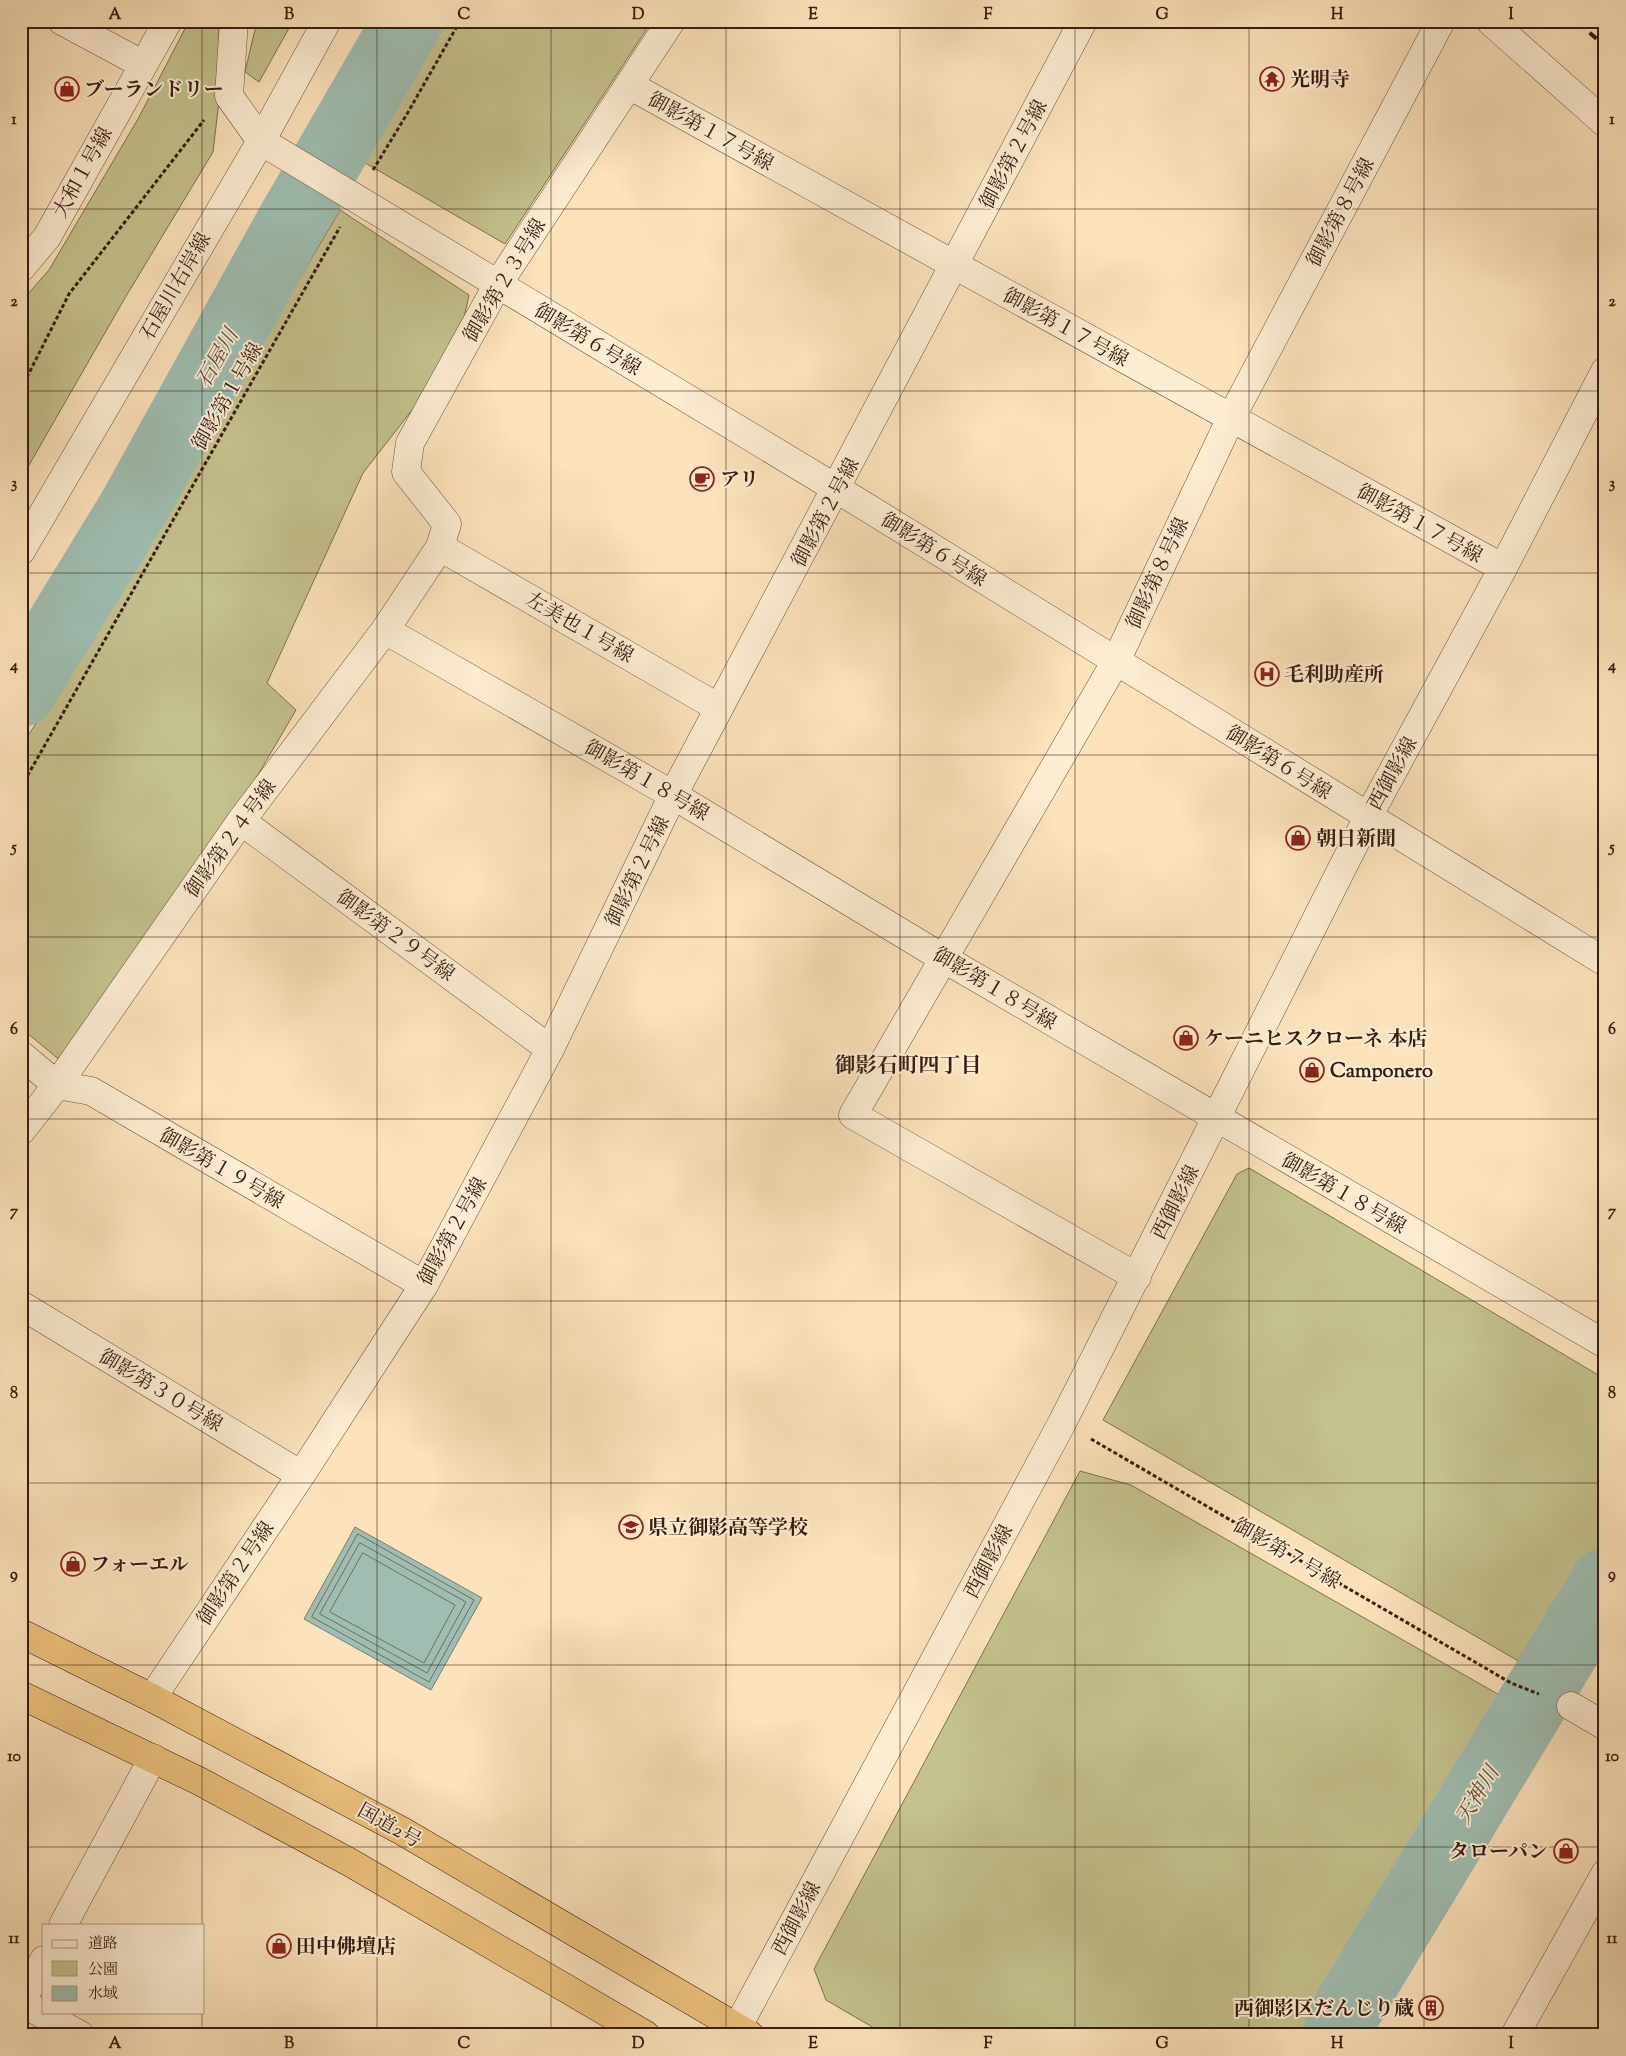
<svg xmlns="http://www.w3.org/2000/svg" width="1626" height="2056" viewBox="0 0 1626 2056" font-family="'Sorts Mill Goudy','Noto Serif JP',serif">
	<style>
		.green { fill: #c4c28d; stroke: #7e6e4f }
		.water { fill: #9fbeb1; stroke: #767d71 }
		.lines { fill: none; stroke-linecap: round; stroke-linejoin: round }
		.shore { stroke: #6c6c61; stroke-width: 1 }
		.river { stroke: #9fbeb1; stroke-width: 70 }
		.minor-casing { stroke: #694d3c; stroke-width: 29 }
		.highway-casing { stroke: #381b11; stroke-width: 29 }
		.path { stroke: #381b11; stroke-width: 3; stroke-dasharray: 4 2.5; stroke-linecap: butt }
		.minor { stroke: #fdedd3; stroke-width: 28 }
		.highway { stroke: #eec27e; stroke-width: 28 }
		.rail { stroke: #381b11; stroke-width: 4; stroke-dasharray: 9 9; stroke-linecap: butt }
		.grid { fill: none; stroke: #381b11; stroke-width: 1; stroke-opacity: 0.55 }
		.labels { text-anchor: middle; stroke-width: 4; stroke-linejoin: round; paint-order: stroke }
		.poi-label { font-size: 20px; font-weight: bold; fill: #381b11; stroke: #fdedd3; text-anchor: start }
		.street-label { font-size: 20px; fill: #381b11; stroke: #fdedd3 }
		.water-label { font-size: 21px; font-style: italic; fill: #574c41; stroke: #fdedd3 }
		.neighbourhood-label { font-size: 21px; font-weight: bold; fill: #381b11; stroke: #fdedd3 }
		.neatline { fill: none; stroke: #381b11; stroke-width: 2 }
		.grid-label { font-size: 16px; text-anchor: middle; font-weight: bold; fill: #381b11 }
	</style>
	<rect width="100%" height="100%" fill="#fce3bc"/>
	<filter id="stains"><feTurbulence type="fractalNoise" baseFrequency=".004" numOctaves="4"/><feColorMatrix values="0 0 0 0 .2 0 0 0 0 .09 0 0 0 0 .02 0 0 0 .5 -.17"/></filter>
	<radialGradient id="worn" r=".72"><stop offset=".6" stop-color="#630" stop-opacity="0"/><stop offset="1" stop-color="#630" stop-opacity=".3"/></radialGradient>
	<g class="green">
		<polygon points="189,21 219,21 219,101 213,152 125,298 21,479 21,302 49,270 138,119"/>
		<polygon points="257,21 293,21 259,82 245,72"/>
		<polygon points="434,21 652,21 505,244 355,157"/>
		<polygon points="340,210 469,295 461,332 416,405 363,473 267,683 296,710 249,790 61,1061 21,1028 21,746 49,704"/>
		<polygon points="1249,1168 1605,1379 1605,1543 1527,1666 1103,1420 1237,1174"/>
		<polygon points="1080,1471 1131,1485 1510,1701 1313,2035 886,2035 826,2000 814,1969"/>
	</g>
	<polygon class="water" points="355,1527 482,1598 431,1690 304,1619"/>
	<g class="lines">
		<g class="shore">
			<polygon points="358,1534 474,1600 429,1682 312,1617"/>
			<polygon points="360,1543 466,1602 427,1673 320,1614"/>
			<polygon points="363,1553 455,1605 424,1663 330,1612"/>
		</g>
		<g class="river">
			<polyline points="21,692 134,507 290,225 408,21"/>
			<polyline points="1337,2035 1343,2017 1605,1583"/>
		</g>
		<g class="minor-casing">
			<g id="minor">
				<polyline points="62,21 142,64"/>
				<polyline points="234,21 229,96 261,141 837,489 1605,962"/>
				<polyline points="1490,21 1605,123"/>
				<polyline points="629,85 1503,568"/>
				<polyline points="21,268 47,237 168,21"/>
				<polyline points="440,547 719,708"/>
				<polyline points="21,551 261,141 327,21"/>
				<polyline points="385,630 673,795 943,958 1605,1344"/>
				<polyline points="241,821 550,1049"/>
				<polyline points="21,1055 57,1085 91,1091 424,1285"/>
				<polyline points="21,1131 57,1085 241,821 385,630 440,547 447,524 406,472 410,443 498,284 671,21"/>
				<polyline points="1137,1277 853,1115 1116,661 1231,418 1441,21"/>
				<polyline points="21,1305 301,1475"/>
				<polyline points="152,1698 301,1475 424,1285 550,1049 673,795 1083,21"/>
				<polyline points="1571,1706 1605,1726"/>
				<polyline points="63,1925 153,1758"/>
				<polyline points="21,2002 80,2035"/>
				<polyline points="21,2002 44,1960"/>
				<polyline points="737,2028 1062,1423 1368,817 1503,568 1605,371"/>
				<polyline points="1515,2035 1605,1874"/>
			</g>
		</g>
		<g class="highway-casing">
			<g id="highway">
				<polyline points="21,1633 152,1698 402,1831 750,2035"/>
				<polyline points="21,1695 199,1781 351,1863 646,2035"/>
			</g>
		</g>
		<g class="path">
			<polyline points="373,170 407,114 460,21"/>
			<polyline points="21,389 69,294 204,120"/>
			<polyline points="21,787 340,227"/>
			<polyline points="1091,1439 1511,1683 1539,1694"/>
		</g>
		<use href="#minor" class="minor"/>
		<use href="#highway" class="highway"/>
		<polyline class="rail" points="1576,21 1605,46"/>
	</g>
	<path class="grid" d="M202 21V1925M377 21V2035M551 21V2035M726 21V2035M900 21V2035M1075 21V2035M1249 21V2035M1424 21V2035M21 209H1605M21 391H1605M21 573H1605M21 755H1605M21 937H1605M21 1119H1605M21 1301H1605M21 1483H1605M21 1665H1605M21 1847H1605M202 2012V2035"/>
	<defs>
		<g id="temple-ring" transform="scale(1.25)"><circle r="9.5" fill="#fdedd3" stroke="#8f2418" stroke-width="1.5"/><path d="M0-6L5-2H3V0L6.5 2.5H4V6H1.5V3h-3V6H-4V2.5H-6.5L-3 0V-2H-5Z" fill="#8f2418"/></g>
		<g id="shop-ring" transform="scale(1.25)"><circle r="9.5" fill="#fdedd3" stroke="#8f2418" stroke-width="1.5"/><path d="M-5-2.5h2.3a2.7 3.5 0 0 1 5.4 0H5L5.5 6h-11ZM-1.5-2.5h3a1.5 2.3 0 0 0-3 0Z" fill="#8f2418"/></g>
		<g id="cafe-ring" transform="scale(1.25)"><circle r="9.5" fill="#fdedd3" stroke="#8f2418" stroke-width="1.5"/><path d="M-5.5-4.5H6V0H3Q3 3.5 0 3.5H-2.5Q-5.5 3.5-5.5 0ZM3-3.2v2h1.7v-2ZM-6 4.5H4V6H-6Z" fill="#8f2418"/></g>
		<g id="hospital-ring" transform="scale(1.25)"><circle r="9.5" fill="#fdedd3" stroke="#8f2418" stroke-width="1.5"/><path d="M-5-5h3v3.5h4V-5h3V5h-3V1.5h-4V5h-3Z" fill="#8f2418"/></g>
		<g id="school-ring" transform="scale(1.25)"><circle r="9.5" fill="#fdedd3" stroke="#8f2418" stroke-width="1.5"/><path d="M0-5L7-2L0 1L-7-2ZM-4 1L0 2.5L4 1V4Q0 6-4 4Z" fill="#8f2418"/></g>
		<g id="building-ring" transform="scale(1.25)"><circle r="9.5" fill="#fdedd3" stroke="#8f2418" stroke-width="1.5"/><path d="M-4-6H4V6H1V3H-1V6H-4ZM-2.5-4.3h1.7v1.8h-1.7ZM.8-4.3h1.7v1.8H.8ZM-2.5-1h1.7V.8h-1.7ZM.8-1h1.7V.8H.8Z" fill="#8f2418"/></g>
	</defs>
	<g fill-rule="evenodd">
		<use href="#temple-ring" x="1272" y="79"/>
		<use href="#shop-ring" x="67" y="89"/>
		<use href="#cafe-ring" x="702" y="479"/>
		<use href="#hospital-ring" x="1267" y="674"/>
		<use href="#shop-ring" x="1298" y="838"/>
		<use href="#shop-ring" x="1186" y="1038"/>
		<use href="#shop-ring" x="1312" y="1070"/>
		<use href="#school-ring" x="631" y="1527"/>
		<use href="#shop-ring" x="73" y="1564"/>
		<use href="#shop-ring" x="1566" y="1851"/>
		<use href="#shop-ring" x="279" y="1946"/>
		<use href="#building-ring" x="1431" y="2008"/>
	</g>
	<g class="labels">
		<g class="poi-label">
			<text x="1290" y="86">光明寺</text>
			<text x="84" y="96">ブーランドリー</text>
			<text x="720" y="486">アリ</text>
			<text x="1284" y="681">毛利助産所</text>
			<text x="1316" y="845">朝日新聞</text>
			<text x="1204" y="1045">ケーニヒスクローネ 本店</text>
			<text x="1330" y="1077">Camponero</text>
			<text x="648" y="1534">県立御影高等学校</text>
			<text x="90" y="1571">フォーエル</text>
			<text x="1548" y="1858" text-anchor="end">タローパン</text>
			<text x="296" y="1953">田中佛壇店</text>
			<text x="1414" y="2015" text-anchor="end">西御影区だんじり蔵</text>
		</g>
		<g class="street-label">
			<text transform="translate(711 131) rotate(29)" y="7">御影第１７号線</text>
			<text transform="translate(1013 154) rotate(-62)" y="7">御影第２号線</text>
			<text transform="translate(82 172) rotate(-61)" y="7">大和１号線</text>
			<text transform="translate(1340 212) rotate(-62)" y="7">御影第８号線</text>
			<text transform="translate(504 280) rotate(-59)" y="7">御影第２３号線</text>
			<text transform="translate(175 286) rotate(-60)" y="7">石屋川右岸線</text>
			<text transform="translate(1066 327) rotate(29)" y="7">御影第１７号線</text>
			<text transform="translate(588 339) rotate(31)" y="7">御影第６号線</text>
			<text transform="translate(227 396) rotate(-60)" y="7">御影第１号線</text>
			<text transform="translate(825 512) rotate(-62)" y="7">御影第２号線</text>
			<text transform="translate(1420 523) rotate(29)" y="7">御影第１７号線</text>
			<text transform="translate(934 549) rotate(32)" y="7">御影第６号線</text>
			<text transform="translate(1157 573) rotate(-65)" y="7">御影第８号線</text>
			<text transform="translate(580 627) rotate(30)" y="7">左美也１号線</text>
			<text transform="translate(1279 762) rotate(32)" y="7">御影第６号線</text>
			<text transform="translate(1392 773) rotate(-61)" y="7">西御影線</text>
			<text transform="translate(647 780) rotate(30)" y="7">御影第１８号線</text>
			<text transform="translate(230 838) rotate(-54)" y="7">御影第２４号線</text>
			<text transform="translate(637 871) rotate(-64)" y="7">御影第２号線</text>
			<text transform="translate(396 935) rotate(36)" y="7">御影第２９号線</text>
			<text transform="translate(995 988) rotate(31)" y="7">御影第１８号線</text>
			<text transform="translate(222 1168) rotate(30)" y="7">御影第１９号線</text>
			<text transform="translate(1344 1193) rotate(30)" y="7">御影第１８号線</text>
			<text transform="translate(1175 1202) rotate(-63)" y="7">西御影線</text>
			<text transform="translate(452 1231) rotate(-61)" y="7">御影第２号線</text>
			<text transform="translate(161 1390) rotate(31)" y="7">御影第３０号線</text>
			<text transform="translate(1287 1553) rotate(30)" y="7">御影第７号線</text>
			<text transform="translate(988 1561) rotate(-62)" y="7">西御影線</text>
			<text transform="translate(235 1573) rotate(-56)" y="7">御影第２号線</text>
			<text transform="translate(390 1825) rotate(29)" y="7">国道2号</text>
			<text transform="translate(796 1918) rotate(-62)" y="7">西御影線</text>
		</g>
		<g class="water-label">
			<text transform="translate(217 358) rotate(-61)" y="7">石屋川</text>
			<text transform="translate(1477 1795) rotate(-59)" y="7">天神川</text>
		</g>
		<g class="neighbourhood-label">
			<text x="908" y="1072">御影石町四丁目</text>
		</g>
	</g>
	<rect width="1626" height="2056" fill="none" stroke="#fce3bc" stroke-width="55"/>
	<rect x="42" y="1924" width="162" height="90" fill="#fdedd3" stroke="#ae9985"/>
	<rect x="52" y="1940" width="25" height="8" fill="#fdedd3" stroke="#ae9985"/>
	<text x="88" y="1948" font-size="15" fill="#381b11">道路</text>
	<rect x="52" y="1961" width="25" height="15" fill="#c4c28d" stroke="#ae9985"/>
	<text x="88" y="1974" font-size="15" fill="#381b11">公園</text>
	<rect x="52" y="1986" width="25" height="15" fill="#9fbeb1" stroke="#ae9985"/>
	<text x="88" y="1998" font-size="15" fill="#381b11">水域</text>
	<rect x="28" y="28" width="1570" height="2000" class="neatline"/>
	<g class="grid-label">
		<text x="115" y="19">A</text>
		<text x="289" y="19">B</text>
		<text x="464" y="19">C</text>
		<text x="638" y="19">D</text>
		<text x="813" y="19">E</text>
		<text x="988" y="19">F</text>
		<text x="1162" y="19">G</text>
		<text x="1337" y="19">H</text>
		<text x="1511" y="19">I</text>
		<text x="14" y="124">1</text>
		<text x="1612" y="124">1</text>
		<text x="14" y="306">2</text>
		<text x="1612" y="306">2</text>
		<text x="14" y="488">3</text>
		<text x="1612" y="488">3</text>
		<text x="14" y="670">4</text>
		<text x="1612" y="670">4</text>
		<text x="14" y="852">5</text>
		<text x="1612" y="852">5</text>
		<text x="14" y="1034">6</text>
		<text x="1612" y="1034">6</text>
		<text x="14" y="1216">7</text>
		<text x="1612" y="1216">7</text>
		<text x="14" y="1398">8</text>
		<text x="1612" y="1398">8</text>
		<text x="14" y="1579">9</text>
		<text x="1612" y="1579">9</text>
		<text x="14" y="1761">10</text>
		<text x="1612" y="1761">10</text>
		<text x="14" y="1943">11</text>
		<text x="1612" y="1943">11</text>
		<text x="115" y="2048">A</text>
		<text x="289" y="2048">B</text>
		<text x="464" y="2048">C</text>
		<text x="638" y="2048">D</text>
		<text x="813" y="2048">E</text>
		<text x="988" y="2048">F</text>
		<text x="1162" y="2048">G</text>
		<text x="1337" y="2048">H</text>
		<text x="1511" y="2048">I</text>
	</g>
	<rect width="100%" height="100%" filter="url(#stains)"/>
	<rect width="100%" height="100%" fill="url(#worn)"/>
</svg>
